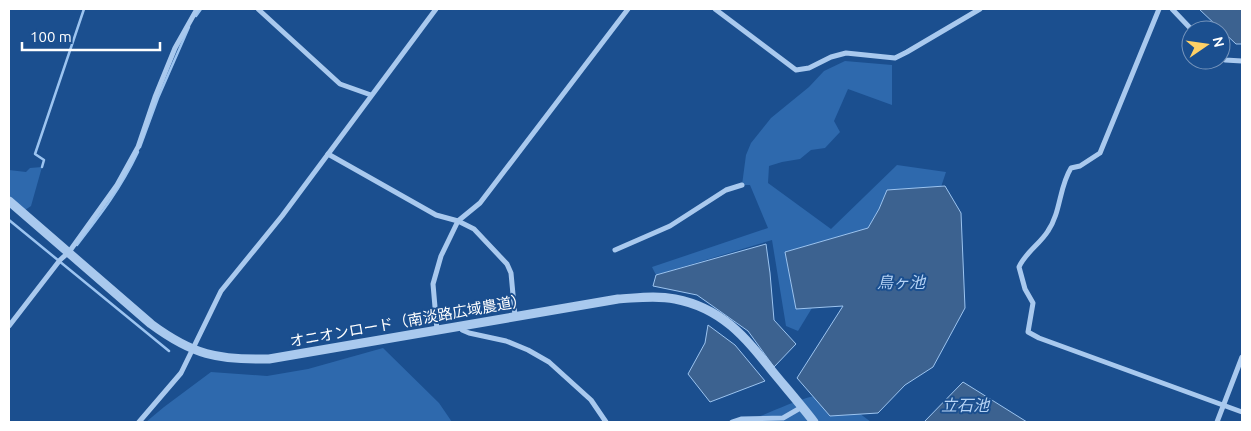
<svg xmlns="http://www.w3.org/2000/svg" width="1251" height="431" viewBox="0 0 1251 431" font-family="Ubuntu,'Noto Sans JP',sans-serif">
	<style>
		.green { fill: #2e69ad }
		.water { fill: #3c6290; stroke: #9cc4f0 }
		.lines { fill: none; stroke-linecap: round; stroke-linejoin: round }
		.stream { stroke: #9cc4f0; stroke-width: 2.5 }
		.minor { stroke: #a9c9ee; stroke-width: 5 }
		.tertiary { stroke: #a9c9ee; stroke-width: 9 }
		.labels { text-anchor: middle; stroke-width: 4; stroke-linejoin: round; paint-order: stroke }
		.street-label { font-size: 15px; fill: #fff; stroke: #1b4f8f }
		.water-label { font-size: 16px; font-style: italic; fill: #b5d3f5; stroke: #1b4f8f }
	</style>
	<rect width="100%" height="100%" fill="#1b4f8f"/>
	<g class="green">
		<polygon points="845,61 892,65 892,105 848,89 834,121 840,132 825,148 811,150 800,159 782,162 769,166 768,183 831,229 897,165 946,172 941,187 887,190 879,209 868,228 785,252 796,309 812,308 798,331 786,326 772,240 656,275 652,267 768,228 750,185 742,185 746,155 751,143 771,118 809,87 824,71"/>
		<polygon points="42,167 31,206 25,210 9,196 9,170 26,172 30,168"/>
		<polygon points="383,348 439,403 452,422 146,422 164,407 211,372 267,376 308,369"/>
		<path d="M814 396 859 413 871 422H745C768 414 790 402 814 396Z"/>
	</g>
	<g class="water">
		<polygon points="1199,9 1242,9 1242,44 1236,44"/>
		<polygon points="945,186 961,213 965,308 933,367 905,385 878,413 830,416 797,378 843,306 796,309 785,252 868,228 879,209 887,190"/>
		<polygon points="766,244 770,273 774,320 796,344 774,367 748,331 697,295 653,286 656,275"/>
		<polygon points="708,325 735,345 765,381 710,402 688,374 705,343"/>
		<polygon points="963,382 1027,422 924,422"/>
	</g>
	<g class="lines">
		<g class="stream">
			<polyline points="196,16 201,9"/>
			<polyline points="140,147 158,98 189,27"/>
			<polyline points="42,167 44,160 35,154 84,9"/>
			<polyline points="9,220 169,351"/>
			<path d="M77 245C101 214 121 188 138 152"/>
		</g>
		<g class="minor">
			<polyline points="258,9 340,84 371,95"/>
			<polyline points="715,9 796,70 809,68 831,57 846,53 895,58 907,52 980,9"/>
			<path d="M1159 9 1100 153 1080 166 1071 168C1059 187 1061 212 1048 231 1040 244 1025 253 1019 267L1025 289 1033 303 1028 332 1039 338 1242 412"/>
			<polyline points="1172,9 1192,30"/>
			<polyline points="1221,57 1225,60 1242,61"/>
			<polyline points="328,154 436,215 458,221 474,229 507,264 511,273 515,316"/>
			<polyline points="615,250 670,226 726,190 742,185"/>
			<polyline points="9,326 60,260 69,252 117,185 138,147 155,97 175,48 197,9"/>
			<polyline points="461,326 462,330 469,333 506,341 528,350 549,362 591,400 606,422"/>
			<polyline points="437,330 433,284 441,256 458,221 480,203 628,9"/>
			<polyline points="139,422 181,373 221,291 282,216 436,9"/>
			<polyline points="732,422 741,419 783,418 802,407"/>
			<polyline points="1217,422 1242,357"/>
		</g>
		<path class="tertiary" d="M9 201 151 324C193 355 217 360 269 359L618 299C637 298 656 295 675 299 722 308 745 337 773 372 787 389 801 405 814 422"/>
	</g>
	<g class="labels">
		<g class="street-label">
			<text transform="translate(408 321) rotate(-10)" y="5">オニオンロード（南淡路広域農道）</text>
		</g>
		<g class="water-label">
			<text x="901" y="288">鳥ヶ池</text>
			<text x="965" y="411">立石池</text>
		</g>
	</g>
	<rect width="1251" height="431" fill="none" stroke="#ffffff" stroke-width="20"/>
	<g transform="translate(1206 45) rotate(77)"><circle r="24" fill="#1b4f8f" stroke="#7695bc"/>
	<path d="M0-4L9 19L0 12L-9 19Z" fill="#ffd166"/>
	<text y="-8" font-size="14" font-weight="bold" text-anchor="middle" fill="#ffffff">N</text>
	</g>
	<path d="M22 42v8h138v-8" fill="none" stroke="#ffffff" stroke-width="2.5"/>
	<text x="30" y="42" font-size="15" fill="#ffffff" stroke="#1b4f8f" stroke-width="4" paint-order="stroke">100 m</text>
</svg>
